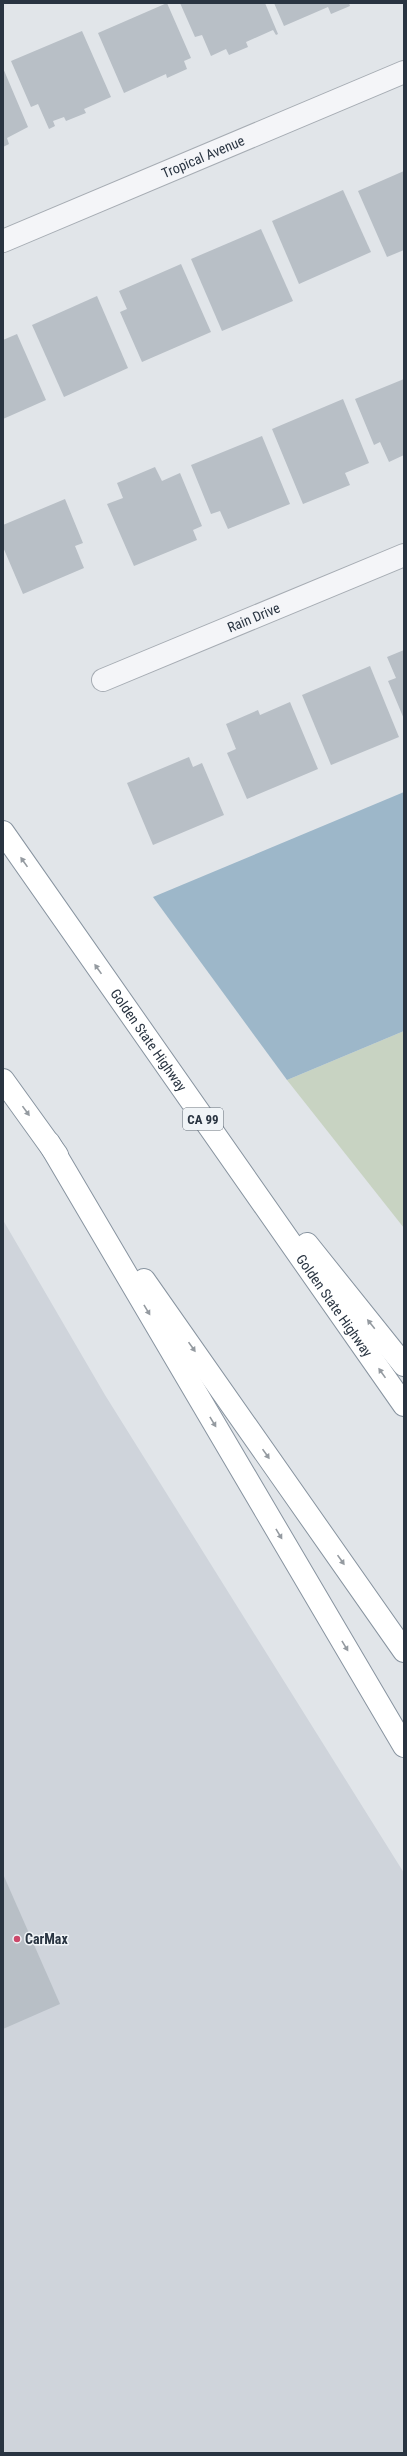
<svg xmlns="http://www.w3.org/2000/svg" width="407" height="2456" viewBox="0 0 407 2456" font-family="'Roboto Condensed',sans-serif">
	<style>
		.built { fill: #cfd4db }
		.green { fill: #c8d3c2 }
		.water { fill: #9db7c9 }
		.building { fill: #b8bfc6 }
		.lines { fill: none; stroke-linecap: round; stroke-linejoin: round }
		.minor-casing { stroke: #a6acb3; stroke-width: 24 }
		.highway-casing { stroke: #8894a0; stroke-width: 24 }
		.minor { stroke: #f4f5f8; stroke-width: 22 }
		.highway { stroke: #fff; stroke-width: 22 }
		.oneway { fill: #949aa0 }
		.poi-dot { fill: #cc486a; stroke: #f0f4f7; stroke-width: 1.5 }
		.labels { text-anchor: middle; stroke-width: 3; stroke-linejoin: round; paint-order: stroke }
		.shield { fill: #f0f4f7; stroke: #656e78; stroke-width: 1 }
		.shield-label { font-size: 13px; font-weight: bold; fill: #293441 }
		.street-label { font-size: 14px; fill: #293441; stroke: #f0f4f7 }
		.poi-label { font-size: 14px; font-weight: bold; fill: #293441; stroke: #f0f4f7; text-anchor: start }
	</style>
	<rect width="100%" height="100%" fill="#e1e5e9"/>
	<polygon class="built" points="3,1220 105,1395 404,1873 404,2453 3,2453"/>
	<polygon class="green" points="404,1031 404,1228 287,1080"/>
	<polygon class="water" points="404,792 404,1031 287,1080 153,897"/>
	<g class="building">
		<polygon points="167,3 191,58 184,61 187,69 167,78 166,74 124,93 98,33"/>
		<polygon points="180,3 265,3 278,34 276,35 273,30 246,42 248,47 229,55 226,49 211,56 202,35 195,37"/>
		<polygon points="274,3 349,3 350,6 331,14 328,7 284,26"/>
		<polygon points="82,31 111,97 84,109 86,113 66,121 64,117 53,121 55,126 49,129 38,104 31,107 11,61"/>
		<polygon points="3,68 28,127 7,138 9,144 3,147"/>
		<polygon points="404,171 404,250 387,257 358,191"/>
		<polygon points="343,190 371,252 299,284 272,221"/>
		<polygon points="261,229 293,301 222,331 191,259"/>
		<polygon points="181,264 211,332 142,362 120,312 127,309 119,291"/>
		<polygon points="97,296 128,368 64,397 32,325"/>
		<polygon points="17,334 46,400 3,419 3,340"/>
		<polygon points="404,379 404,455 389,462 380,442 374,445 355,399"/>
		<polygon points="343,399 369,463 345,473 350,485 303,504 272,429"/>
		<polygon points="262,436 290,504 228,529 220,511 211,514 191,465"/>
		<polygon points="155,467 162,481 180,473 202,526 193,530 197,540 134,566 107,504 123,498 117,483"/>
		<polygon points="65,499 83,543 75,546 84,568 23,594 3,547 3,525"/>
		<polygon points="404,650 404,719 388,681 396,678 387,657"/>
		<polygon points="370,666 399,737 331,765 302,695"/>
		<polygon points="290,702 318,769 247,799 227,753 236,749 226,724 258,710 260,715"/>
		<polygon points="189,757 193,767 202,763 224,815 153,845 127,783"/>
		<polygon points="3,1874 60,2004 3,2029"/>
	</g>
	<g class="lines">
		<g class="minor-casing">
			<g id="minor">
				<path id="s1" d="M3 241 404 72"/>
				<path id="s2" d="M103 680 404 555"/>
			</g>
		</g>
		<g class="highway-casing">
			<g id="highway">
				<path id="s3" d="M3 832 404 1405"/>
				<polyline points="3,1080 57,1155"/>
				<polyline points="49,1143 404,1746"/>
				<polyline points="307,1244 404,1365"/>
				<polyline points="144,1280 404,1651"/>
			</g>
		</g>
		<use href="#minor" class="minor"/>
		<use href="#highway" class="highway"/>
	</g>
	<defs><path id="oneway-solid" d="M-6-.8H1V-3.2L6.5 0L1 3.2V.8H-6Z"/></defs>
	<g class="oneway">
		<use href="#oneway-solid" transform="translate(24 862) rotate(-125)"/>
		<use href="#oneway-solid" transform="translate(98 969) rotate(-125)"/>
		<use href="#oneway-solid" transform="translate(26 1111) rotate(54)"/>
		<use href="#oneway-solid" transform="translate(147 1310) rotate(59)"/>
		<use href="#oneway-solid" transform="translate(371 1324) rotate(-129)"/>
		<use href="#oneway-solid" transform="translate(192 1347) rotate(55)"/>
		<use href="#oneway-solid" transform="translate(382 1373) rotate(-125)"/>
		<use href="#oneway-solid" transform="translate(213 1422) rotate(59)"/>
		<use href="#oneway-solid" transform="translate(266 1454) rotate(55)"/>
		<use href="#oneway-solid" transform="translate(279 1534) rotate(59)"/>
		<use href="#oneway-solid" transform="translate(341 1560) rotate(55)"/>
		<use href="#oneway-solid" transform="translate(345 1646) rotate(59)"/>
	</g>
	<circle class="poi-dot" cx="17" cy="1939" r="4"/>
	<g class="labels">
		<rect class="shield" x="183" y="1108" width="40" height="22" rx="3"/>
		<g class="shield-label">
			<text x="203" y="1124">CA 99</text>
		</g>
		<g class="street-label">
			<text dy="5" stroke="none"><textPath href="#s1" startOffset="217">Tropical Avenue</textPath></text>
			<text dy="5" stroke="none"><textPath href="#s2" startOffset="163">Rain Drive</textPath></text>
			<text dy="5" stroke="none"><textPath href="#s3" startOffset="254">Golden State Highway</textPath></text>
			<text dy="5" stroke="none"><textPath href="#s3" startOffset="578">Golden State Highway</textPath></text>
		</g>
		<g class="poi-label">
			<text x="25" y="1944">CarMax</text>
		</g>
	</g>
	<rect width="407" height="2456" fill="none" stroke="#293441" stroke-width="8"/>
</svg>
